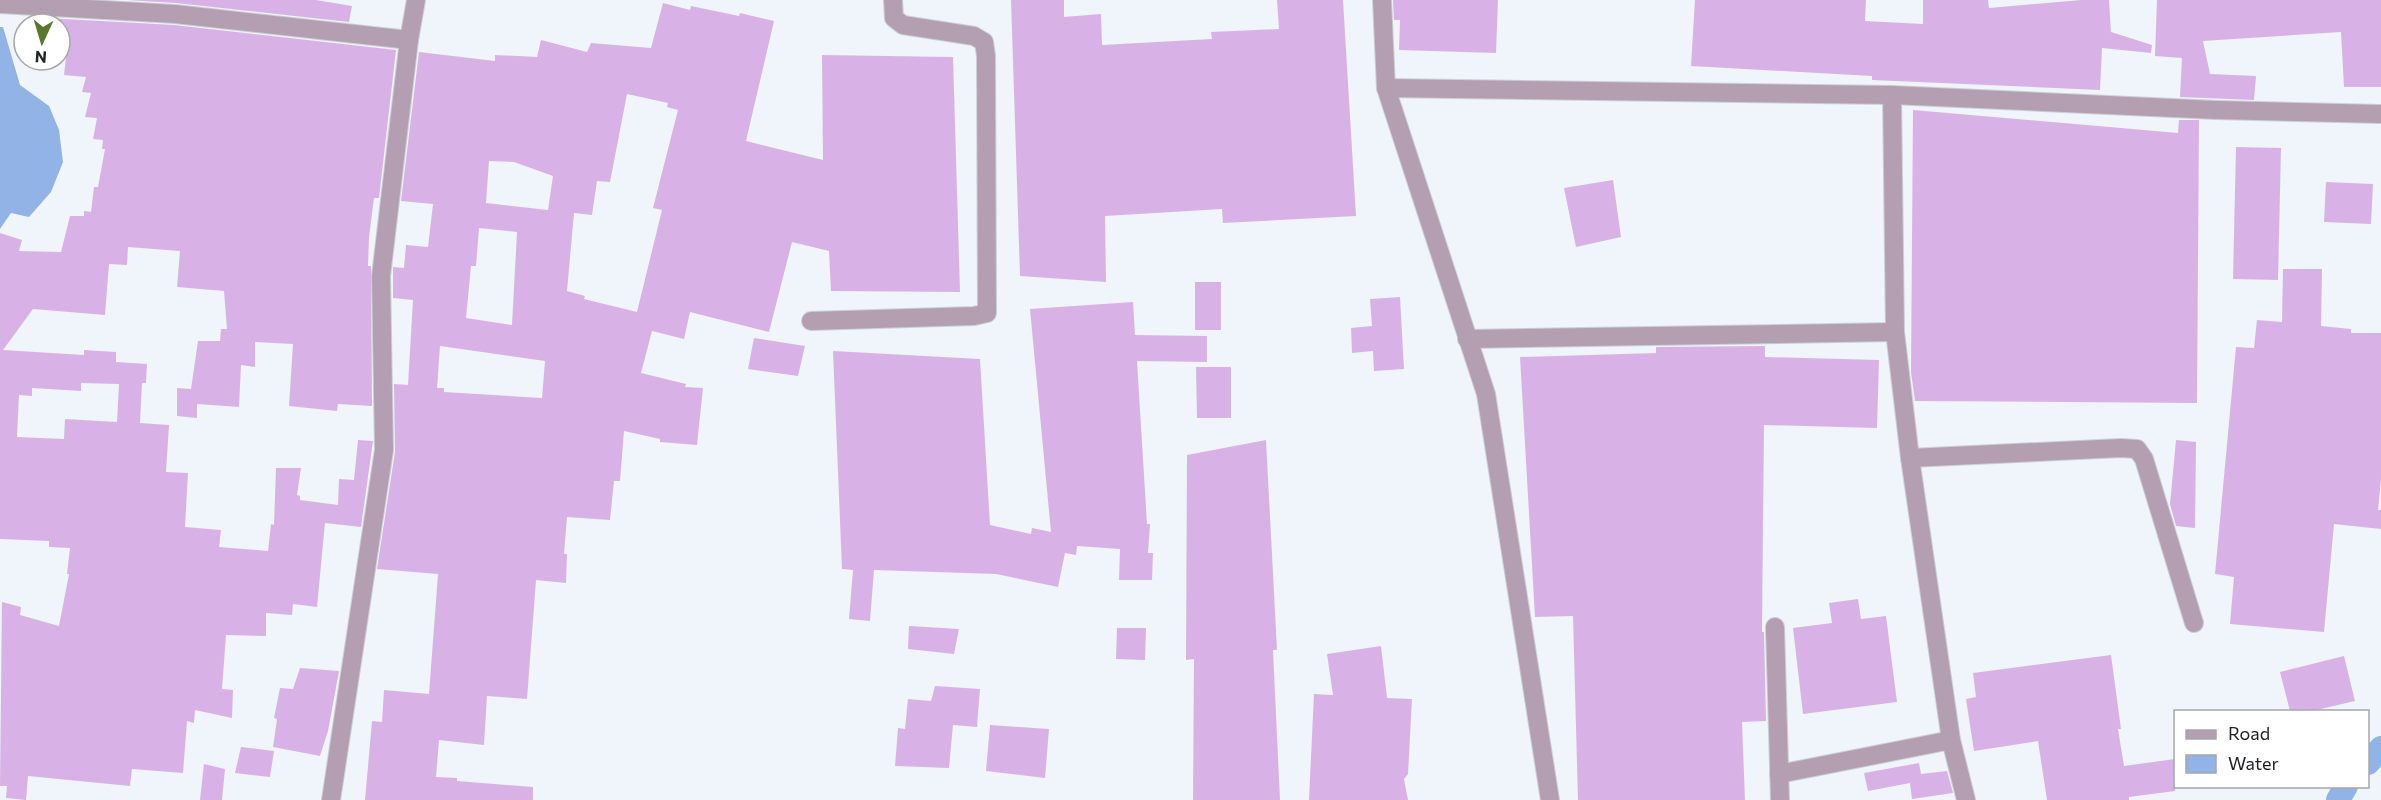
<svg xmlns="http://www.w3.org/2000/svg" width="2381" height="800" viewBox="0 0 2381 800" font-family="Commissioner,sans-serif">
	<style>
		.water { fill: #91b3e5 }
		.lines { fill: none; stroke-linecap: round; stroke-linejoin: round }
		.canal { stroke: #91b3e5; stroke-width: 24 }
		.building { fill: #d8b2e6; fill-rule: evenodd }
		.minor-casing { stroke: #cacfd4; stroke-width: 20 }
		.minor { stroke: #b49eb1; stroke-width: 18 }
	</style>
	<rect width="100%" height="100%" fill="#eff5fa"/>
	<polygon class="water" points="0,27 3,27 20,85 49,106 59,130 63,162 51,192 29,217 11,213 0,229"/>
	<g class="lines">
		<g class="canal">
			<polyline points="2368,763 2381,748"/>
			<polyline points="2338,800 2346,786"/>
		</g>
	</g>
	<g class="building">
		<polygon points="127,0 316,0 352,6 349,22 176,3"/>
		<polygon points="1011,0 1064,0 1064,17 1101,14 1102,45 1212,39 1211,32 1279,29 1277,0 1343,0 1356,216 1223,223 1222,209 1105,216 1106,282 1020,276"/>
		<polygon points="1393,0 1498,0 1496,53 1399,50 1400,20 1394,20"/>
		<polygon points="1695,0 1866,0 1865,21 1923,24 1923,0 1988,0 1989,8 2081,0 2109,0 2111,32 2152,45 2151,53 2102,48 2100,90 1872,80 1872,76 1691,66"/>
		<polygon points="2157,0 2381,0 2381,87 2344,87 2341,32 2203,41 2210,74 2256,76 2254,100 2180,97 2182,58 2155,56"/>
		<path d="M663 3 690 10 691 6 739 16 740 13 774 21 746 141 823 160 822 55 953 57 960 292 831 291 829 251 792 242 769 332 690 312 684 339 652 331 641 373 686 384 685 387 703 388 697 445 660 442V439L624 431 620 481H614L610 520 567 517 564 554H567L566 583 536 580 527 699 487 696 484 745 439 740 436 777 457 778V781L533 787V800H365L372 721 382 722 384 690 429 694 438 574 377 569 395 452 394 384 408 385 413 300 393 298V267L404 268 406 245 428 247 433 204 401 201 419 52 495 61V55L537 57 541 40 587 52 591 43 651 48ZM627 94 668 103 667 107 678 110 653 208 662 210 637 312 584 299 585 296 567 291 574 213 592 215 597 181 610 182ZM489 161 514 162 553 176 548 210 486 203ZM479 228 517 232 512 325 466 318 471 266H476ZM440 346 545 361 542 398 444 392V388H437Z"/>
		<path d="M46 18 174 25 396 50 379 198H374L369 237 368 266H371L372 406 338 404 337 411 289 406 293 344 255 342V367L241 365 239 407 197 404V418L177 416V388L191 389 198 341H220L221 329H227L224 291 177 287 180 251 128 247 127 265 109 264 105 315 33 309 3 350 84 355V350L116 352V362L147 364 146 383H142L140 423 169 425 166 472 188 473 185 527 221 530 219 547 268 551 271 524 274 525 276 468H301L297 495 300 496V500L338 505 339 479 354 480 358 440 373 441 361 527 325 523 317 607 293 604 292 615 266 613V636L226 635 222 689 233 690 232 718 195 710 194 723 187 721 183 773 132 769 130 786 28 776 26 800 6 798 7 786H0L2 602 21 607 20 615 59 626 69 574H67L70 548 49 547V541L0 539V233L22 240 19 251 61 252 70 216H84V211L91 212 94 187H98L105 149H102L103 140 93 139 97 118 85 117 91 93 82 92 86 77 64 75 68 41 60 40V24H46ZM81 383 119 384 117 422 65 419 64 439 17 437 19 395 32 396V388L81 391Z"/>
		<polygon points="1913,110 2178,133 2179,120 2199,120 2197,403 1915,401 1911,372"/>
		<polygon points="2236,147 2281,148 2278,280 2233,279"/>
		<polygon points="1613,180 1621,237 1576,247 1564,188"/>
		<polygon points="2326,182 2373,184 2371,224 2324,222"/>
		<polygon points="2283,269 2322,269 2321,326 2351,329 2351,333 2381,333 2381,479 2378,510 2381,510 2381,529 2334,524 2324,632 2230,624 2234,577 2215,574 2236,347 2254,348 2257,320 2282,322"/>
		<rect x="1195" y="282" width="26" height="48"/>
		<polygon points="1400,297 1404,369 1374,371 1373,351 1352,353 1351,328 1372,326 1370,299"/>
		<polygon points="1133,302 1135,335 1207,336 1207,362 1137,361 1147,524 1150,524 1148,553 1153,553 1152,580 1119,580 1120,549 1077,546 1076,555 1065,553 1058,587 996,574 874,570 870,621 849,619 853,570 842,569 833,351 980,359 990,525 1031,534 1032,528 1051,532 1030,309"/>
		<polygon points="754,338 805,346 798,376 748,369"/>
		<polygon points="1765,346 1765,357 1879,360 1877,428 1764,425 1762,632 1764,632 1766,721 1742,722 1745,800 1578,800 1573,616 1535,617 1520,357 1656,353 1656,347"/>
		<polygon points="1196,367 1231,367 1231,418 1197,418"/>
		<polygon points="1266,440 1277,650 1273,650 1280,800 1193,800 1194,659 1186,660 1187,455"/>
		<polygon points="2176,440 2196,442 2195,528 2176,526 2170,504"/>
		<polygon points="1858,599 1861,619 1886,616 1897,702 1803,714 1793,628 1832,623 1829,603"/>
		<polygon points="909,626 959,629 954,654 908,649"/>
		<polygon points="1117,628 1146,628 1145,660 1116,659"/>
		<polygon points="1381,646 1387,698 1412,699 1408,774 1404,779 1408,800 1309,800 1314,694 1333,695 1327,654"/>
		<polygon points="2111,655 2121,729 2118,729 2124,766 2175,759 2175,791 2129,797 2129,800 2047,800 2038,741 1974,751 1966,699 1976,697 1973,673"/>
		<polygon points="2344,656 2355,701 2312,711 2290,711 2280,672"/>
		<polygon points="300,668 339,671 328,731 320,756 273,747 277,719 274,718 280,688 293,689"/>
		<polygon points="935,686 980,689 977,727 953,725 949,768 895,766 898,728 905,729 908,699 931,701"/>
		<polygon points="990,725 1049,729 1045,778 986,771"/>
		<polygon points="241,747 274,751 270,777 235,773"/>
		<polygon points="1919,763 1921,774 1947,771 1953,793 1912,799 1910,783 1868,791 1864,773"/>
		<polygon points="204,764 225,769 222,800 200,800"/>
	</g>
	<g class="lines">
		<g class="minor-casing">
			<g id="minor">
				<polyline points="1382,0 1386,88 1486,394 1550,800"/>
				<polyline points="0,4 175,14 409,40"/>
				<polyline points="1386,88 1892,95 2216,110 2381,114"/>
				<polyline points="811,321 974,316 987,313 986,56 984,42 974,36 903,25 894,18 893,0"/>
				<polyline points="1467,339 1895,332"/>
				<polyline points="1910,458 2121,448 2137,449 2144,459 2194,623"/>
				<polyline points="1775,627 1780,800"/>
				<polyline points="1951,740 1966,800"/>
				<polyline points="1779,774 1951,740 1910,458 1895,332 1892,95"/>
				<polyline points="331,800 384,450 381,276 409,40 416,0"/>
			</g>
		</g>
		<use href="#minor" class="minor"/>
	</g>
	<rect x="2174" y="710" width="195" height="78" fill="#ffffff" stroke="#a7a7a8" stroke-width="1.5"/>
	<rect x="2186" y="730" width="30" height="9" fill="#b49eb1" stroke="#a7a7a8" stroke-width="1.5"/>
	<text x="2228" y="740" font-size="18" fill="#222426">Road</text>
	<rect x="2186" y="755" width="30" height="18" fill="#91b3e5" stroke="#a7a7a8" stroke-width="1.5"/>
	<text x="2228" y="770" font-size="18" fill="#222426">Water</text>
	<g transform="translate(42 42) rotate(184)"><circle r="28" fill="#ffffff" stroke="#a7a7a8" stroke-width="1.5"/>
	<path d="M0-4.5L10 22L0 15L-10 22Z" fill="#5a782d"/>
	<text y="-9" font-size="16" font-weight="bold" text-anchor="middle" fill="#222426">N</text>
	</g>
</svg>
